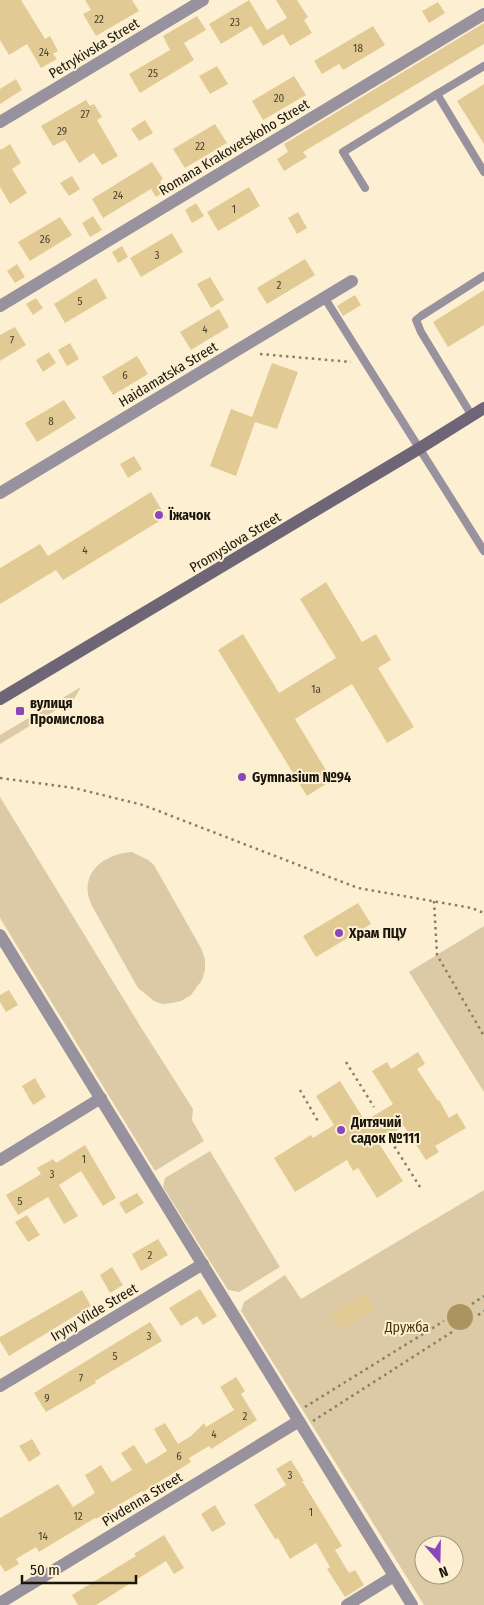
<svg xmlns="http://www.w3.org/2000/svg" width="484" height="1605" viewBox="0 0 484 1605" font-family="'Fira Sans Condensed',sans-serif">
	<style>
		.green { fill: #dbcaa5; fill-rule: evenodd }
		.water { fill: #ac9460 }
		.building { fill: #e2ca94 }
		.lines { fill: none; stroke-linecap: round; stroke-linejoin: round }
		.path { stroke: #877f6a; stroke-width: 2.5; stroke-dasharray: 2.5 4; stroke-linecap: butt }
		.lane { stroke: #98929e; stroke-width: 8 }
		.street { stroke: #98929e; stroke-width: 12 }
		.secondary { stroke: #6e6576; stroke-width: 12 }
		.poi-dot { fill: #8b46ba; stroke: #fdf0d2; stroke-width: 2 }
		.labels { text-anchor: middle; stroke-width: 4; stroke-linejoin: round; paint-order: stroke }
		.number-label { font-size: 11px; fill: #4b422c }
		.street-label { font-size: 14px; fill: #19150a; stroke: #fdf0d2 }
		.poi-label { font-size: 14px; font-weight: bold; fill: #19150a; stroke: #fdf0d2; text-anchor: start }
		.park-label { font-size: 14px; fill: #473609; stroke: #fdf0d2 }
	</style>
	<rect width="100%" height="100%" fill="#fdf0d2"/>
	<g class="green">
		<polygon points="81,687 74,699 0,744 0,735"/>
		<polygon points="0,797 142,1029 193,1109 192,1120 204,1141 155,1171 0,918"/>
		<path d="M132 852 148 860 154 865 202 950 205 960V970L202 980 191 995 181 1001 172 1003 162 1004 154 1001 138 988 92 906C77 875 102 854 132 852Z"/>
		<polygon points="484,926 484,1092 409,972"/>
		<polygon points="210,1151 280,1267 239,1292 228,1290 163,1187 165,1178"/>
		<path d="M484 1190V1605H424L241 1311 244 1302 285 1275 301 1299ZM424 1545H454V1575H424Z"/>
	</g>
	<circle class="water" cx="460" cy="1317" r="13"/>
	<g class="building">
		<polygon points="0,0 21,0 45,39 50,36 58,51 53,54 57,59 41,68 27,44 9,55 0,40"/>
		<polygon points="85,0 132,0 139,11 96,36 83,14 91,10"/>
		<polygon points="249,0 267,30 287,18 276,0 297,0 308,17 304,20 312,33 290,46 283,34 263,46 251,26 221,44 209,24"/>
		<polygon points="438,2 445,13 429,23 422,11"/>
		<polygon points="197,16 206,30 184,43 194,60 140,93 129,74 170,50 163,36"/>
		<polygon points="484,23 484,44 303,152 307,157 284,171 277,159 288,152 284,144"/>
		<polygon points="373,26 385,45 343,70 339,64 322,74 314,61"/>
		<polygon points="217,66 228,84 210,94 199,76"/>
		<polygon points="294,76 306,95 263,120 252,101"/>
		<polygon points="16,79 22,90 0,104 0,89"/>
		<polygon points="484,84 484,144 457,101"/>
		<polygon points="86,100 90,106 94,104 102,117 97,120 118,156 102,165 94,153 79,163 65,140 53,146 41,126"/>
		<polygon points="145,120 153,133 139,141 131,129"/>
		<polygon points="215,124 227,143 185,168 173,149"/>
		<polygon points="10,144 21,163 12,169 27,193 10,204 0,187 0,148 1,150"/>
		<polygon points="152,162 163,179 160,181 166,191 156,197 151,189 103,218 92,199"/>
		<polygon points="72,176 80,189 69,196 60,183"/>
		<polygon points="249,187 260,206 218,231 207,212"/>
		<polygon points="196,203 204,216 192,223 185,210"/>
		<polygon points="298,212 307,228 297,234 288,218"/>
		<polygon points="93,216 102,230 90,237 82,223"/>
		<polygon points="60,217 72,235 30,261 18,242"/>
		<polygon points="172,233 183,252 141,277 130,258"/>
		<polygon points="122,246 128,257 118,263 112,252"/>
		<polygon points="305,259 315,275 267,304 257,288"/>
		<polygon points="17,264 25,277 15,283 7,271"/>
		<polygon points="210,277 224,300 211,308 197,284"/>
		<polygon points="96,278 107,298 65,323 54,304"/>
		<polygon points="484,290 484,325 448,347 433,322"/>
		<polygon points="355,295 361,305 343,316 337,306"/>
		<polygon points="36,298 43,308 33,315 26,304"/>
		<polygon points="219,309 229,327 191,350 180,332"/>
		<polygon points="15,327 26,345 0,361 0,335"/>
		<polygon points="70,343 79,359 67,366 58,350"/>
		<polygon points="49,352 56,363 43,372 36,360"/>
		<polygon points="137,356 148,374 113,395 102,377"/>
		<polygon points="272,363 298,372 277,429 255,422 236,476 210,466 231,409 252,417"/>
		<polygon points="64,400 76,418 37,442 25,423"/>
		<polygon points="134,456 142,469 128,478 120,464"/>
		<polygon points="151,492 166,517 63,580 56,570 0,604 0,568 40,544 48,556"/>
		<polygon points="326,582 362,642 376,634 391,660 378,668 414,727 387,743 352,684 295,719 332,780 307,796 218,650 243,634 279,693 336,658 300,599"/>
		<polygon points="358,903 371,924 316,957 303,936"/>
		<polygon points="9,990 18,1005 6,1012 0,1002 0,995"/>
		<polygon points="418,1052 425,1064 417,1069 438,1101 439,1100 449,1118 457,1113 466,1128 435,1146 439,1152 426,1160 404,1126 378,1142 403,1181 377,1198 358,1168 353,1171 347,1160 295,1192 274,1158 311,1135 313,1138 334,1125 316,1096 340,1081 365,1121 393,1104 372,1071 387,1062 391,1069"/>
		<polygon points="35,1078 46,1097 33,1105 22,1086"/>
		<polygon points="85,1145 116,1198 103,1206 81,1171 59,1185 78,1216 64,1224 48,1197 18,1215 6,1195 41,1174 37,1168 53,1159 56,1163"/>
		<polygon points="137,1193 144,1203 126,1214 119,1203"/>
		<polygon points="27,1215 40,1235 28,1242 15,1222"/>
		<polygon points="158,1239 168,1255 141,1271 132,1254"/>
		<polygon points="112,1267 123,1285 110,1293 100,1275"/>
		<polygon points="200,1289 217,1316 203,1325 197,1316 181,1326 169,1308"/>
		<polygon points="82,1290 91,1306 9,1356 0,1341 0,1337"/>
		<polygon points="366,1294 375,1309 340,1330 331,1314"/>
		<polygon points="150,1322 162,1341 95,1381 96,1383 46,1412 34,1393"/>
		<polygon points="236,1377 245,1391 241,1394 257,1420 211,1449 209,1446 189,1458 191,1462 143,1492 142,1491 96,1519 95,1518 39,1552 36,1547 16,1559 19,1564 5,1572 0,1564 0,1518 58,1484 73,1507 95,1493 85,1475 101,1465 112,1482 132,1470 121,1453 134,1445 146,1464 167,1451 154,1429 165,1423 178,1444 191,1436 204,1423 206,1427 234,1410 220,1387"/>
		<polygon points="32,1439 41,1454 29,1462 19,1446"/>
		<polygon points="291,1460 304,1481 302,1481 342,1546 335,1550 349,1573 355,1570 364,1585 345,1597 327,1569 330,1567 316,1543 290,1559 278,1538 275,1539 254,1505 286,1485 276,1469"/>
		<polygon points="215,1505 226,1524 212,1532 201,1514"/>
		<polygon points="164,1535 184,1568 174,1574 166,1561 96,1605 78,1605 72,1595 136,1556 134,1554"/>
	</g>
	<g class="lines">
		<g class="path">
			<polyline points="260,354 351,362"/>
			<polyline points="0,778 74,788 143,805 358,888 472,908 484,913"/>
			<polyline points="434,901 437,955 484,1036"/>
			<polyline points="346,1062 374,1107"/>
			<polyline points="300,1090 319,1123"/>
			<polyline points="391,1141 420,1187"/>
			<polyline points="472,1304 484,1296"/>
			<polyline points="478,1315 484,1311"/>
			<polyline points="305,1407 444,1321"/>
			<polyline points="313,1421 452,1332"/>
		</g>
		<g class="lane">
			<polyline points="484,66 437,94 484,172"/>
			<polyline points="365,188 343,152 437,94"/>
			<polyline points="324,297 484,551"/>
			<polyline points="472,416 421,332 416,320 421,316 484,276"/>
		</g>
		<g class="street">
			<polyline points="0,122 203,0"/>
			<polyline points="0,306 484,14"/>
			<polyline points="0,493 352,281"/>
			<polyline points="0,935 412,1605"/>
			<polyline points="0,1160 101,1098"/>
			<polyline points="0,1386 203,1264"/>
			<polyline points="0,1603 299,1421"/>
			<polyline points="347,1605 394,1576"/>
		</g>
		<polyline class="secondary" points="0,699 420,448 484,408"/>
	</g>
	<g class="poi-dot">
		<circle cx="159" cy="515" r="5"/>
		<rect x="15" y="706" width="10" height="10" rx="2.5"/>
		<circle cx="242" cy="777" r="5"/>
		<circle cx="339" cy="933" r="5"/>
		<circle cx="341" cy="1130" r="5"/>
	</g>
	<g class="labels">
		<g class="number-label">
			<text x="99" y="23">22</text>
			<text x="235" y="26">23</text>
			<text x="358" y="52">18</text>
			<text x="44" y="56">24</text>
			<text x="153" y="77">25</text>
			<text x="279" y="102">20</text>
			<text x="85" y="118">27</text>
			<text x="62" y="135">29</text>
			<text x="200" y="150">22</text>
			<text x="118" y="199">24</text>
			<text x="234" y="213">1</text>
			<text x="45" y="243">26</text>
			<text x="157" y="259">3</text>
			<text x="279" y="289">2</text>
			<text x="80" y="305">5</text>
			<text x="205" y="333">4</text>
			<text x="12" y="344">7</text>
			<text x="125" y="379">6</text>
			<text x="51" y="425">8</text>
			<text x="85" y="554">4</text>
			<text x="316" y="693">1а</text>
			<text x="84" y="1163">1</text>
			<text x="52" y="1178">3</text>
			<text x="20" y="1205">5</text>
			<text x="150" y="1259">2</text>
			<text x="149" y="1340">3</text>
			<text x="115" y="1360">5</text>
			<text x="81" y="1382">7</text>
			<text x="47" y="1402">9</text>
			<text x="245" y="1420">2</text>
			<text x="214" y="1438">4</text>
			<text x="179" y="1460">6</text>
			<text x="290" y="1479">3</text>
			<text x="311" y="1516">1</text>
			<text x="78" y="1520">12</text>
			<text x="43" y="1540">14</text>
		</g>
		<g class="street-label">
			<text transform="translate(94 48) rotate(-31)" y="5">Petrykivska Street</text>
			<text transform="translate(234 147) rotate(-31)" y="5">Romana Krakovetskoho Street</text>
			<text transform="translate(168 374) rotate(-31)" y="5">Haidamatska Street</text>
			<text transform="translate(235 542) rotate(-31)" y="5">Promyslova Street</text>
			<text transform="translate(94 1312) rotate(-31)" y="5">Iryny Vilde Street</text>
			<text transform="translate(142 1499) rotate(-31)" y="5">Pivdenna Street</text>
		</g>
		<g class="poi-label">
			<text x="169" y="520">Їжачок</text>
			<text x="30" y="708">вулиця<tspan x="30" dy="16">Промислова</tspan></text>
			<text x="252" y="782">Gymnasium №94</text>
			<text x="349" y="938">Храм ПЦУ</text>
			<text x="351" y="1127">Дитячий<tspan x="351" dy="16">садок №111</tspan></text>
		</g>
		<g class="park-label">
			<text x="407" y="1332">Дружба</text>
		</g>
	</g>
	<g transform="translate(439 1560) rotate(160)"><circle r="24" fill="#fdf0d2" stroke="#a29882"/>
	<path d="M0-4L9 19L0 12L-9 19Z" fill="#8b46ba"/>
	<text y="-8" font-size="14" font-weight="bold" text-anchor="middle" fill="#19150a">N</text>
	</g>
	<path d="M22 1575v8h114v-8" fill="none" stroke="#19150a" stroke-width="2.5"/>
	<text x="30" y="1575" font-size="15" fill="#19150a" stroke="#fdf0d2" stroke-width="4" paint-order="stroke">50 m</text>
</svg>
